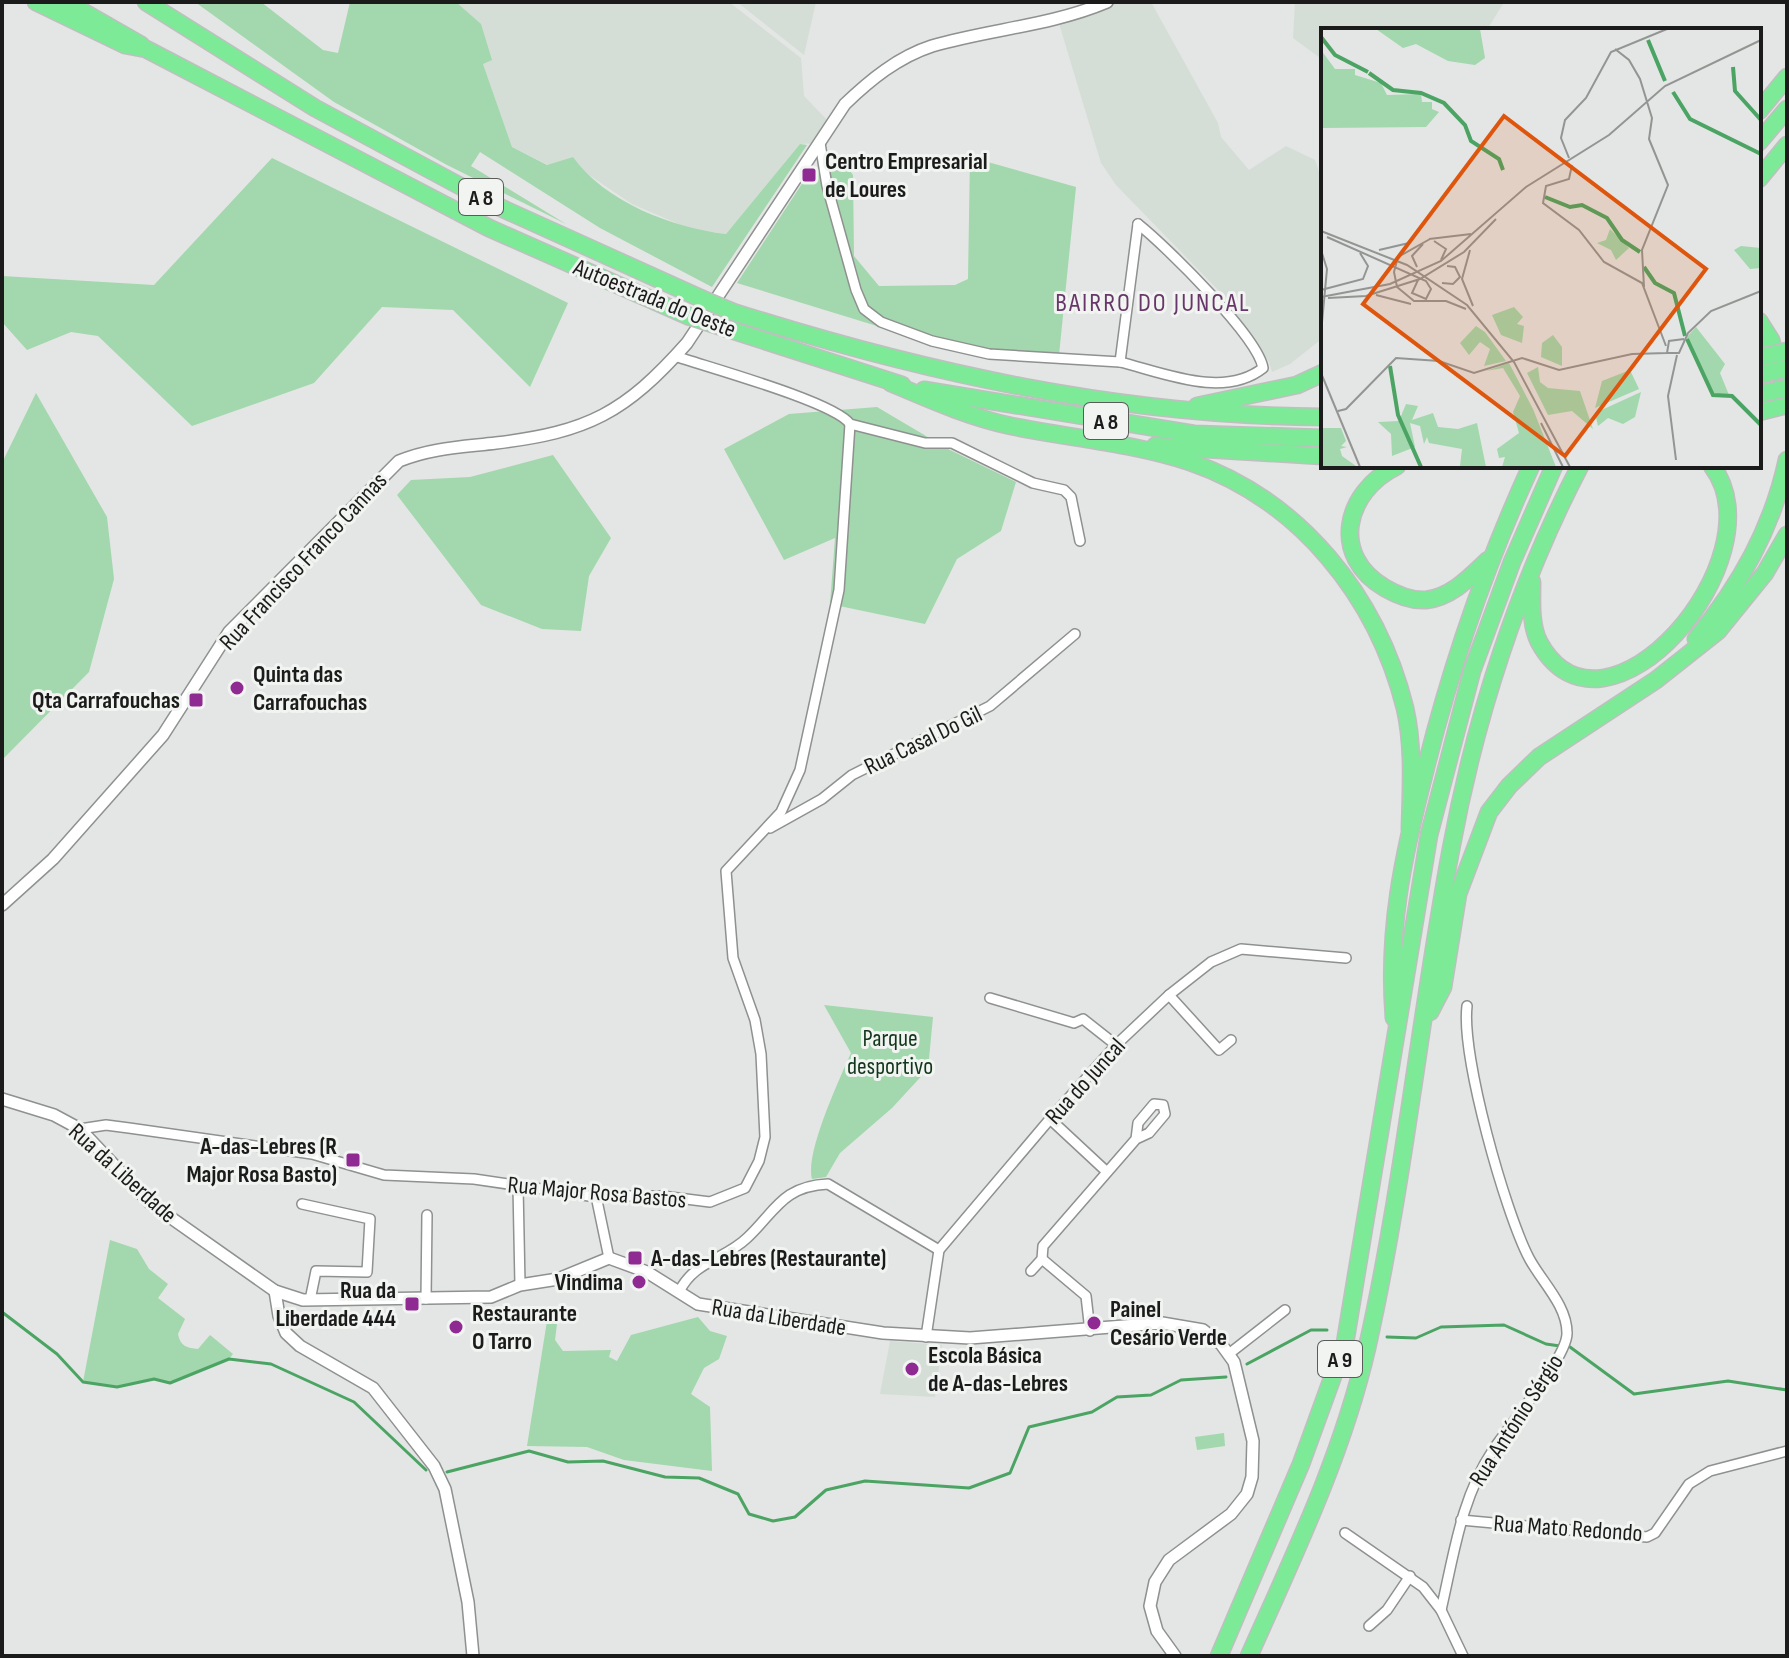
<svg xmlns="http://www.w3.org/2000/svg" width="1789" height="1658" viewBox="0 0 1789 1658" font-family="'Sofia Sans Condensed',sans-serif">
	<style>
		.built { fill: #d4ded6 }
		.green { fill: #a3d7ad }
		.lines { fill: none; stroke-linecap: round; stroke-linejoin: round }
		.stream { stroke: #4ba463; stroke-width: 3 }
		.minor-casing { stroke: #8e918f; stroke-width: 12 }
		.tertiary-casing { stroke: #8e918f; stroke-width: 14 }
		.motorway-casing { stroke: #bfbfbf; stroke-width: 19 }
		.minor { stroke: #fff; stroke-width: 9 }
		.tertiary { stroke: #fff; stroke-width: 11 }
		.motorway { stroke: #7dea98; stroke-width: 16 }
		.motorway-bridge-casing { stroke: #bfbfbf; stroke-width: 19; stroke-linecap: butt }
		.motorway-bridge { stroke: #7dea98; stroke-width: 16 }
		.poi-dot { fill: #8e2a92; stroke: #f1f4f1; stroke-width: 3 }
		.labels { text-anchor: middle; stroke-width: 6; stroke-linejoin: round; paint-order: stroke }
		.shield { fill: #f1f4f1; stroke: #5a5c5a; stroke-width: 2 }
		.shield-label { font-size: 22px; font-weight: bold; fill: #1a1b1a }
		.poi-label { font-size: 24px; font-weight: bold; fill: #1a1b1a; stroke: #f1f4f1; text-anchor: start }
		.street-label { font-size: 24px; fill: #1a1b1a; stroke: #f1f4f1 }
		.park-label { font-size: 24px; fill: #12361c; stroke: #f1f4f1 }
		.neighbourhood-label { font-size: 26px; letter-spacing: 2px; fill: #683769; stroke: #f1f4f1 }
		.inset-river { fill: none; stroke: #4ba463; stroke-width: 4 }
		.inset-road { fill: none; stroke: #939593; stroke-width: 2 }
		.view { fill: #de560d; fill-opacity: 0.15; stroke: #de560d; stroke-width: 4 }
		.inset-edge { fill: none; stroke: #1a1b1a; stroke-width: 4 }
	</style>
	<rect width="100%" height="100%" fill="#e3e6e4"/>
	<g class="built">
		<polygon points="456,2 729,2 801,58 804,96 832,125 820,143 800,144 726,234 690,229 632,204 583,171 573,157 548,165 512,147 483,64 481,25"/>
		<polygon points="737,2 816,2 804,55"/>
		<polygon points="1107,2 1151,2 1218,123 1221,137 1249,170 1286,146 1315,160 1323,183 1323,338 1290,364 1272,372 1269,362 1219,291 1116,185 1101,163 1058,20"/>
		<polygon points="1295,2 1504,2 1487,30 1323,30 1323,60 1293,38"/>
		<polygon points="890,1341 942,1345 935,1397 880,1394"/>
	</g>
	<g class="green">
		<path d="M195 2H261L323 50 338 53 350 2H456L481 24 492 60 483 64 512 147 547 165 573 157C605 202 673 228 726 234L800 144 807 145 712 287 600 228 480 152 471 166 566 224 447 165 334 102Z"/>
		<polygon points="970,157 1076,187 1059,355 978,357 737,283 811,170 842,160 853,175 854,256 879,286 955,285 968,279"/>
		<polygon points="272,158 568,303 530,387 453,310 382,307 314,383 192,426 98,336 71,332 27,350 2,322 2,276 154,285"/>
		<polygon points="36,393 107,517 114,579 89,672 2,760 2,463"/>
		<polygon points="877,407 948,449 1016,482 1001,531 957,559 925,624 830,604 835,538 784,560 724,449 789,414"/>
		<polygon points="553,455 611,538 589,576 581,631 542,629 481,605 397,495 411,480 470,477"/>
		<path d="M824 1005 933 1017 928 1069 892 1108 840 1153 826 1177 812 1179C805 1153 839 1080 851 1053Z"/>
		<path d="M110 1240 137 1249 149 1269 168 1284 158 1298 185 1319 178 1334C180 1346 187 1348 198 1349L210 1335 233 1354 229 1359 170 1383 154 1379 117 1387 83 1382Z"/>
		<polygon points="698,1317 710,1331 727,1336 719,1359 704,1368 691,1394 710,1407 712,1471 624,1460 587,1447 527,1446 547,1321 557,1324 555,1340 563,1351 611,1350 609,1357 617,1361 631,1335"/>
		<polygon points="1224,1433 1225,1446 1197,1450 1195,1437"/>
	</g>
	<g class="lines">
		<g class="stream">
			<polyline points="2,1312 57,1354 83,1382 117,1387 154,1379 170,1383 229,1359 271,1364 354,1402 426,1470"/>
			<polyline points="1387,1337 1416,1338 1441,1327 1504,1325 1546,1344 1560,1346"/>
			<polyline points="1570,1347 1634,1394 1728,1381 1787,1390"/>
			<polyline points="1247,1364 1311,1330 1327,1330"/>
			<polyline points="447,1472 529,1451 568,1462 603,1461 665,1477 699,1478 738,1494 749,1514 773,1521 795,1517 826,1490 865,1481 969,1488 1010,1473 1029,1427 1092,1412 1117,1397 1151,1395 1181,1380 1226,1377"/>
		</g>
		<g class="minor-casing">
			<g id="minor">
				<polyline points="820,143 827,186 856,290 864,309 881,322 932,341 989,354 1120,362 1138,224"/>
				<path d="M675 356C707 367 835 402 850 424L925 443H952L1033 483 1064 490 1071 497 1080 541"/>
				<path d="M1120 362C1164 373 1224 399 1263 368 1258 337 1166 246 1138 224"/>
				<polyline points="770,828 822,799 852,775 990,706 1075,634"/>
				<polyline points="1169,995 1219,1050 1231,1040"/>
				<polyline points="990,998 1074,1023 1083,1019 1116,1045"/>
				<polyline points="1050,1119 1107,1172"/>
				<polyline points="80,1129 106,1125 129,1128 312,1154 384,1175 474,1179 589,1196 662,1196 710,1202 745,1188 759,1161 765,1137 761,1054 755,1020 733,958 726,871 781,812 800,770 839,590 850,424"/>
				<polyline points="518,1186 520,1285"/>
				<polyline points="596,1196 609,1258"/>
				<polyline points="302,1204 370,1219 367,1272 316,1271 310,1300"/>
				<polyline points="1042,1259 1086,1296 1090,1331"/>
				<polyline points="1031,1271 1042,1259 1043,1246 1136,1139 1149,1133 1165,1114 1163,1105 1154,1104 1138,1123 1136,1139"/>
				<path d="M679 1292C694 1261 724 1260 747 1238 775 1212 782 1186 828 1184L939 1250"/>
				<polyline points="426,1299 427,1215"/>
				<polyline points="926,1337 939,1250 1050,1119 1116,1045 1169,995 1211,962 1241,949 1346,958"/>
				<polyline points="1230,1353 1285,1310"/>
				<polyline points="1461,1520 1647,1537 1655,1533 1689,1484 1710,1471 1787,1451"/>
				<polyline points="1345,1533 1423,1587 1441,1610 1463,1656"/>
				<path d="M1441 1610C1454 1554 1461 1498 1493 1450 1508 1427 1568 1356 1567 1333 1567 1305 1541 1281 1529 1258 1505 1212 1461 1056 1467 1006"/>
				<polyline points="1369,1626 1387,1610 1410,1576"/>
			</g>
		</g>
		<g class="tertiary-casing">
			<g id="tertiary">
				<path d="M2 905 53 859 163 735 229 632 399 461C431 448 462 447 496 443 588 432 625 413 687 343L845 104C870 80 898 57 932 46 990 29 1050 26 1107 2"/>
				<polyline points="2,1099 54,1115 80,1129 150,1203 275,1291 303,1300 491,1297 520,1285 558,1279 609,1258 647,1272 698,1304 883,1333 970,1338 1162,1323 1203,1330 1221,1344 1234,1362 1253,1441 1252,1477 1247,1494 1231,1514 1169,1560 1155,1582 1150,1606 1157,1631 1175,1656"/>
				<polyline points="275,1291 279,1316 286,1333 300,1346 373,1388 434,1466 445,1489 468,1602 473,1656"/>
			</g>
		</g>
		<g class="motorway-casing">
			<g id="motorway">
				<polyline points="36,2 125,45 146,49 489,228 688,316"/>
				<polyline points="66,2 141,45"/>
				<polyline points="146,2 315,108 499,207 700,298"/>
				<polyline points="1759,111 1787,77"/>
				<polyline points="1759,142 1787,109"/>
				<polyline points="1759,179 1787,145"/>
				<path d="M733 312C925 373 1121 416 1323 417"/>
				<polyline points="1759,321 1771,340 1787,399"/>
				<polyline points="728,329 902,385"/>
				<path d="M891 383C931 400 969 417 1011 426 1070 438 1133 443 1190 462 1300 500 1377 596 1405 708 1414 747 1411 790 1410 829"/>
				<polyline points="924,390 1194,434 1323,438"/>
				<polyline points="1197,406 1297,385 1323,373"/>
				<polyline points="1759,412 1787,405"/>
				<polyline points="1155,446 1323,456"/>
				<path d="M1397 466C1344 492 1330 556 1385 588 1397 595 1412 601 1426 600 1452 597 1471 576 1488 560"/>
				<path d="M1532 582C1532 601 1530 624 1539 642 1604 762 1781 558 1712 466"/>
				<path d="M1696 639C1740 585 1772 529 1787 460"/>
				<polyline points="1430,1012 1443,987 1458,894 1489,812 1509,786 1539,757 1656,680 1718,631 1765,573 1787,535"/>
				<path d="M1394 1018C1387 930 1403 856 1425 771 1451 666 1486 564 1531 466"/>
				<polyline points="1219,1656 1301,1464 1345,1343 1429,835 1472,671 1512,562 1554,466"/>
				<path d="M1249 1656C1294 1555 1342 1456 1367 1348 1404 1183 1420 1015 1451 849 1475 718 1518 585 1580 466"/>
			</g>
		</g>
		<use href="#minor" class="minor"/>
		<use href="#tertiary" class="tertiary"/>
		<use href="#motorway" class="motorway"/>
		<g class="motorway-bridge-casing">
			<g id="motorway-bridge">
				<polyline points="700,298 733,312"/>
				<polyline points="688,316 728,329"/>
				<polyline points="1759,358 1787,351"/>
				<polyline points="1759,375 1787,368"/>
				<polyline points="1759,394 1787,388"/>
			</g>
		</g>
		<use href="#motorway-bridge" class="motorway-bridge"/>
	</g>
	<g class="poi-dot">
		<rect x="801" y="167" width="16" height="16" rx="4"/>
		<circle cx="237" cy="688" r="8"/>
		<rect x="188" y="692" width="16" height="16" rx="4"/>
		<rect x="345" y="1152" width="16" height="16" rx="4"/>
		<rect x="627" y="1250" width="16" height="16" rx="4"/>
		<circle cx="639" cy="1282" r="8"/>
		<rect x="404" y="1296" width="16" height="16" rx="4"/>
		<circle cx="1094" cy="1323" r="8"/>
		<circle cx="456" cy="1327" r="8"/>
		<circle cx="912" cy="1369" r="8"/>
	</g>
	<g class="labels">
		<g class="shield">
			<rect x="459" y="179" width="44" height="36" rx="6"/>
			<rect x="1084" y="403" width="44" height="36" rx="6"/>
			<rect x="1318" y="1341" width="44" height="36" rx="6"/>
		</g>
		<g class="shield-label">
			<text x="481" y="205">A 8</text>
			<text x="1106" y="429">A 8</text>
			<text x="1340" y="1367">A 9</text>
		</g>
		<g class="poi-label">
			<text x="825" y="169">Centro Empresarial<tspan x="825" dy="28">de Loures</tspan></text>
			<text x="253" y="682">Quinta das<tspan x="253" dy="28">Carrafouchas</tspan></text>
			<text x="180" y="708" text-anchor="end">Qta Carrafouchas</text>
			<text x="337" y="1154" text-anchor="end">A-das-Lebres (R<tspan x="337" dy="28">Major Rosa Basto)</tspan></text>
			<text x="651" y="1266">A-das-Lebres (Restaurante)</text>
			<text x="623" y="1290" text-anchor="end">Vindima</text>
			<text x="396" y="1298" text-anchor="end">Rua da<tspan x="396" dy="28">Liberdade 444</tspan></text>
			<text x="1110" y="1317">Painel<tspan x="1110" dy="28">Cesário Verde</tspan></text>
			<text x="472" y="1321">Restaurante<tspan x="472" dy="28">O Tarro</tspan></text>
			<text x="928" y="1363">Escola Básica<tspan x="928" dy="28">de A-das-Lebres</tspan></text>
		</g>
		<g class="street-label">
			<text transform="translate(655 298) rotate(22)" y="8">Autoestrada do Oeste</text>
			<text transform="translate(303 561) rotate(-47)" y="8">Rua Francisco Franco Cannas</text>
			<text transform="translate(923 740) rotate(-26)" y="8">Rua Casal Do Gil</text>
			<text transform="translate(1085 1081) rotate(-48)" y="8">Rua do Juncal</text>
			<text transform="translate(123 1173) rotate(42)" y="8">Rua da Liberdade</text>
			<text transform="translate(597 1192) rotate(5)" y="8">Rua Major Rosa Bastos</text>
			<text transform="translate(779 1317) rotate(9)" y="8">Rua da Liberdade</text>
			<text transform="translate(1516 1420) rotate(-57)" y="8">Rua António Sérgio</text>
			<text transform="translate(1568 1528) rotate(4)" y="8">Rua Mato Redondo</text>
		</g>
		<g class="park-label">
			<text x="890" y="1046">Parque<tspan x="890" dy="28">desportivo</tspan></text>
		</g>
		<g class="neighbourhood-label">
			<text x="1153" y="311">BAIRRO DO JUNCAL</text>
		</g>
	</g>
	<g transform="translate(1321 28)">
		<rect width="440" height="440" fill="#e3e6e4"/>
		<path d="M55 1H159L164 30 154 37 127 33 95 16 82 20ZM0 22 14 41H34V47L60 55 66 67 100 66 101 74H111V81L118 84 105 99 0 100ZM289 201 308 220 295 232 290 222 276 215 285 212ZM420 218 440 220V240L429 241 413 222ZM193 279 202 289 196 296 203 298 201 315 180 307 171 287ZM155 298 164 304 185 333 163 338 169 321 159 314 148 327 139 315ZM375 299 404 336 399 345 408 367 390 365 365 310ZM232 307 241 319V338L220 329 221 315ZM188 335 212 381 235 439H181L184 429 178 430 176 421 198 405 192 384 199 368 182 340 165 343ZM217 339 219 354 227 360 259 363 272 401 251 383 227 387 206 345ZM309 342 318 361 274 380 281 353ZM320 364 314 389 302 396 287 390 277 398 274 385ZM85 376 97 378 91 392 112 385 117 399 137 401 156 395 165 439H132L139 438 141 421 108 415 106 409 103 416 99 398 89 395 94 419 71 428 70 406 57 394 78 393ZM0 400H20L25 413 20 418 26 419 19 421 21 428 35 438 0 439Z" fill="#a3d7ad"/>
		<path class="inset-river" d="M0 9 14 27 47 44M327 12 344 53M412 39 414 63 440 92M48 45 72 62 100 65 123 75 144 97 150 113 178 131 182 142M352 64 369 91 440 126M224 169 249 179 261 177 286 190 301 212 319 224M323 239 334 255 353 265 364 308M366 311 392 367 411 368 440 397M69 338 77 387 100 439"/>
		<path class="inset-road" d="M294 21 308 32 319 51 331 90 328 111 347 157 321 222 323 259M248 130 240 110 244 92 265 70 290 24 346 1M251 137 248 151 225 158 222 175 258 202 283 234 321 255 345 318M0 203 86 237 146 277 193 334 249 439M6 209 105 253 110 261 105 271 91 265 97 252M108 211 150 206M109 211 77 229 73 244 76 259 93 273H125L145 281M113 213 125 221 120 232M0 222 6 241 0 305M58 222 88 215M149 222 141 251 152 278M96 239 91 228 102 216M121 255 132 256 139 249 134 239 126 238M0 262 42 251 47 238 39 225M55 267 90 276M0 269 69 256 120 233 205 159 288 107 344 58 440 12M7 270 45 268 99 251 143 224 175 191M363 311 348 313 346 325H358L367 305 390 283 440 263M0 345 39 439M17 383 25 381 75 330 118 333 153 345 201 330 238 342 311 326 346 325M220 395 242 439M355 432 347 368 356 327"/>
		<path class="view" d="M183 88 385 241 244 428 42 276Z"/>
		<rect width="440" height="440" class="inset-edge"/>
	</g>
	<rect width="1789" height="1658" fill="none" stroke="#1a1b1a" stroke-width="8"/>
</svg>
